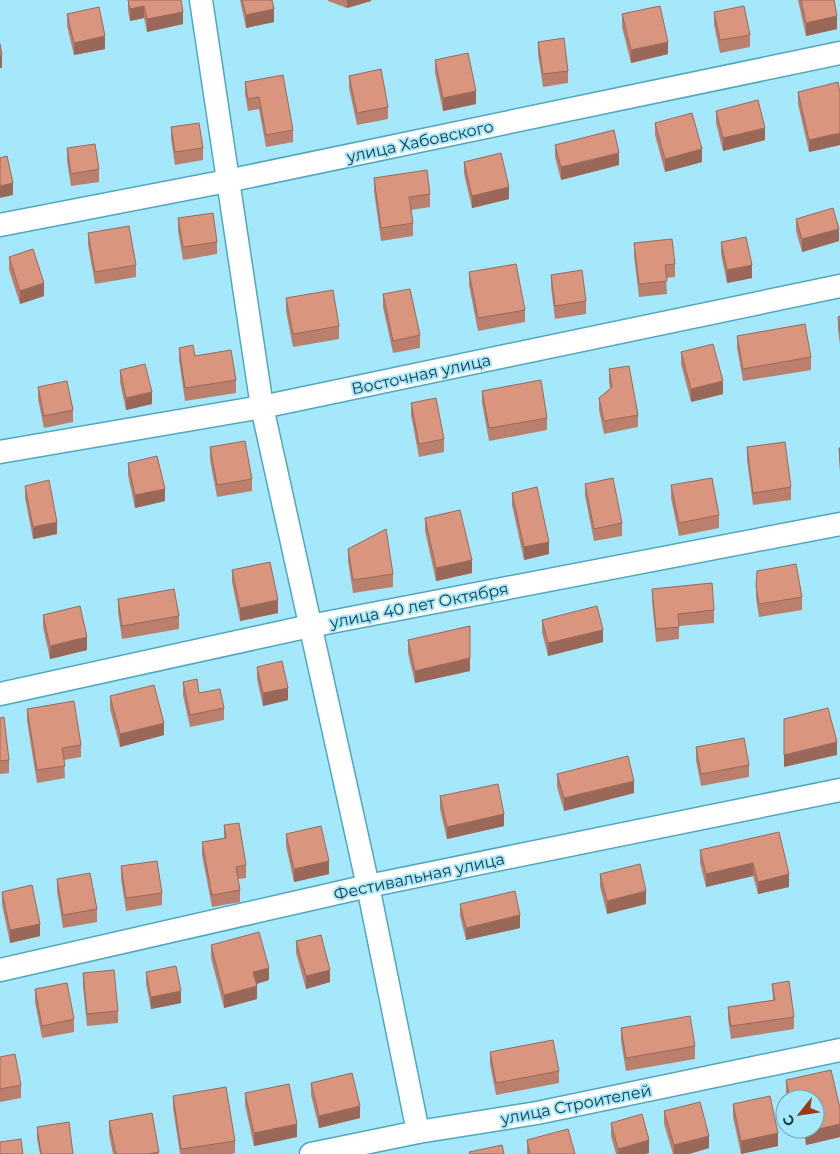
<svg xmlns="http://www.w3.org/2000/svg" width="840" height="1154" viewBox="0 0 840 1154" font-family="Montserrat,sans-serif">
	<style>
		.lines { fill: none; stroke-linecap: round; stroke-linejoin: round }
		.street-casing { stroke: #50a7be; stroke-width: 25 }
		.street { stroke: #fff; stroke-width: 22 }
		.wall { fill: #bb806d }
		.shaded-wall { fill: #996859 }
		.building { fill: #da957f; stroke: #996859 }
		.labels { text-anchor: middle; stroke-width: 4; stroke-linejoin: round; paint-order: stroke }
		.street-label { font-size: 16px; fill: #1c414a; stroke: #a5e7fb }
	</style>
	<rect width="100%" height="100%" fill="#a5e7fb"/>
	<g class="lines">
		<g class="street-casing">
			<g id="street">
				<polyline points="201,0 262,407 368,886 418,1132"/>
				<polyline points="0,225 227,181 840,53"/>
				<polyline points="0,452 262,407 840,286"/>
				<polyline points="0,694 310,626 840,524"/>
				<polyline points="0,970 368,886 840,790"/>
				<polyline points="311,1154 418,1132 537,1113 840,1050"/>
			</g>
		</g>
		<use href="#street" class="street"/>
	</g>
	<g class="wall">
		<polygon points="128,0 183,24 147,32 144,18 130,21 128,11"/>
		<polygon points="240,0 272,0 274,22 246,28"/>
		<polygon points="328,0 371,0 371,1 347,8 328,1"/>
		<polygon points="798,0 834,0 837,29 806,36"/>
		<polygon points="714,12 750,35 750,47 720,53 714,25"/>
		<polygon points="67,14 105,49 74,55 67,26"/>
		<polygon points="622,14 668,54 631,63 622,27"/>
		<polygon points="538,42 568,71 568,83 543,87 538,54"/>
		<polygon points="435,60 476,104 443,111 435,73"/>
		<polygon points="349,76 388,107 388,119 357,125 349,88"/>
		<polygon points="245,82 293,130 293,142 266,147 259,109 248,111 245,94"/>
		<polygon points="798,92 840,93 840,145 809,152 798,104"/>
		<polygon points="716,111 765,140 723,151 716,123"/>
		<polygon points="655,123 702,162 665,172 655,135"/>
		<polygon points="171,127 203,148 203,160 175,165 171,139"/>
		<polygon points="555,145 619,165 561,180 555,157"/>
		<polygon points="67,148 99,169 99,182 71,186 67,161"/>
		<polygon points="464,162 509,199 472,208 464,174"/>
		<polygon points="374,178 430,194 430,207 411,210 413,223 413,236 381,241 374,191"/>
		<polygon points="178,218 217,242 217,254 183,260 178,231"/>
		<polygon points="796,219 839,241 802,252 796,231"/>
		<polygon points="88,233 136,265 136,277 95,284 88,245"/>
		<polygon points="721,242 752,278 727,283 721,254"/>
		<polygon points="634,243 675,264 675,277 666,278 667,294 639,297 634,256"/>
		<polygon points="9,257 44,296 20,304 9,270"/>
		<polygon points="469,272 525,310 525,322 478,331 469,285"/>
		<polygon points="551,275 586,301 586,314 555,319 551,287"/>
		<polygon points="383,294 420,335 420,348 393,353 383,307"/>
		<polygon points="286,298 339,326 339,339 293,347 286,311"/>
		<polygon points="840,316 840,345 838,329 838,317"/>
		<polygon points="737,336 811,357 811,370 743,381 737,348"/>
		<polygon points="179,348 195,356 236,380 236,393 185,401 179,360"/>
		<polygon points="681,352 723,394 691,402 681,364"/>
		<polygon points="609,369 638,415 638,427 604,434 599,410 599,398 610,389 609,382"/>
		<polygon points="120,370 152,404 126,410 120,382"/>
		<polygon points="38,387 73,410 73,422 44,428 38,399"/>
		<polygon points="482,391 547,418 547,430 489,441 482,403"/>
		<polygon points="411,403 444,439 444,452 419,457 411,415"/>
		<polygon points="210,447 252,479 252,491 217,497 210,460"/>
		<polygon points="747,447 791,487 791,500 753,505 747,460"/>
		<polygon points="839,448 840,448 840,472 839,461"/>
		<polygon points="128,463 165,501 135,508 128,475"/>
		<polygon points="585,484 622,523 622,536 594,541 585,496"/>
		<polygon points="671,485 719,515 719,528 679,536 671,498"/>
		<polygon points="25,486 57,534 33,539 25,498"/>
		<polygon points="512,493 549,554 524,560 512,505"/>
		<polygon points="425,518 472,573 436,581 425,531"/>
		<polygon points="348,549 393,574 393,587 353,593 348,561"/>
		<polygon points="232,570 278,613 240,621 232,582"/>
		<polygon points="756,586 802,597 802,610 759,617 756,598"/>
		<polygon points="652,589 714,610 714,623 679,626 679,639 656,642 652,601"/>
		<polygon points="118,599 179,616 179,629 122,639 118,612"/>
		<polygon points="43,615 87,650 50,659 43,627"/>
		<polygon points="542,620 603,642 548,656 542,632"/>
		<polygon points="408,640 470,671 415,683 408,653"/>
		<polygon points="257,667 288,700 263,706 257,679"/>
		<polygon points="183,682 199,693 224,708 224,720 190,727 183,695"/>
		<polygon points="110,696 164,735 120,747 110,709"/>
		<polygon points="27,709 81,745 81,757 64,760 65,778 37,783 27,721"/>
		<polygon points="0,718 9,760 9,773 0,774"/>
		<polygon points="696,747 749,765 749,777 701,786 696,760"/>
		<polygon points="557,774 634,793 564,811 557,787"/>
		<polygon points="440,796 504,826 447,839 440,809"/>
		<polygon points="224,825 246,865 246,878 238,879 240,890 240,902 212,907 202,855 202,842 224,838"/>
		<polygon points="779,832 789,887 758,894 753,876 706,887 700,863 700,850"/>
		<polygon points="286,834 329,874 294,882 286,846"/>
		<polygon points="121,866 162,893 162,905 126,911 121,879"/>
		<polygon points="600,874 646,904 607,914 600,886"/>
		<polygon points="57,879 97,909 97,922 63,928 57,891"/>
		<polygon points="2,892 40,936 10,943 2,904"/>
		<polygon points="460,904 520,928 466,940 460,916"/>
		<polygon points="296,941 330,982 306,989 296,953"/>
		<polygon points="211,945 269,980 256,984 257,999 224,1008 211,958"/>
		<polygon points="146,972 181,1003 151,1009 146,984"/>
		<polygon points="83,973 118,1011 118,1023 87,1026 83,986"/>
		<polygon points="772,984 794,1017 794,1029 731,1039 728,1019 728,1007 773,1000"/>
		<polygon points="35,989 74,1019 74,1032 42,1038 35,1002"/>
		<polygon points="621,1028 695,1046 695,1059 626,1071 621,1041"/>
		<polygon points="490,1052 559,1071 559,1083 496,1095 490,1064"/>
		<polygon points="0,1057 21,1085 21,1098 0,1102"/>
		<polygon points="786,1080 840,1108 840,1137 806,1145 803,1129 815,1129 815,1099 788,1099 786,1093"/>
		<polygon points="311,1083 360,1118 319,1128 311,1095"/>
		<polygon points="245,1093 297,1137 254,1146 245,1105"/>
		<polygon points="173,1096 235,1141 235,1153 230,1154 180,1154 173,1108"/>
		<polygon points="733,1104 778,1146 741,1154 733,1117"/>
		<polygon points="664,1111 709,1148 689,1154 673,1154 664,1124"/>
		<polygon points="109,1121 159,1152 159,1154 113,1154 109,1134"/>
		<polygon points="611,1123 649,1153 645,1154 616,1154 611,1136"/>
		<polygon points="37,1127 73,1154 40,1154 37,1139"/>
		<polygon points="527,1140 575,1154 527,1154"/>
	</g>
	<g class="shaded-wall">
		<polygon points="347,0 371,0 371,1 347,8"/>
		<polygon points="144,6 144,18 130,21 130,9"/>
		<polygon points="274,9 274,22 246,28 246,15"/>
		<polygon points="183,12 183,24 147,32 147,19"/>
		<polygon points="837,16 837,29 806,36 806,23"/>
		<polygon points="105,36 105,49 74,55 74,43"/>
		<polygon points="668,42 668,54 631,63 631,50"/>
		<polygon points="2,55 2,68 0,68 0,56"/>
		<polygon points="476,91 476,104 443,111 443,98"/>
		<polygon points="765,128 765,140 723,151 723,138"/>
		<polygon points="840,133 840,145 809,152 809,140"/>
		<polygon points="702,149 702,162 665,172 665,159"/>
		<polygon points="619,153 619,165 561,180 561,167"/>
		<polygon points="13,183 13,195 0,198 0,186"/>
		<polygon points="509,187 509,199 472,208 472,196"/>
		<polygon points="839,229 839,241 802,252 802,239"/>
		<polygon points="752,265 752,278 727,283 727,270"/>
		<polygon points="44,283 44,296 20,304 20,291"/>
		<polygon points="723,381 723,394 691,402 691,389"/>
		<polygon points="152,392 152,404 126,410 126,398"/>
		<polygon points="165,489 165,501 135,508 135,495"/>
		<polygon points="57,522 57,534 33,539 33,527"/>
		<polygon points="549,542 549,554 524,560 524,547"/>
		<polygon points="472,560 472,573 436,581 436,568"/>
		<polygon points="278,600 278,613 240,621 240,608"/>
		<polygon points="470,626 470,671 415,683 415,671"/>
		<polygon points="603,630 603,642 548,656 548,643"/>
		<polygon points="87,637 87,650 50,659 50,646"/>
		<polygon points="288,688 288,700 263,706 263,693"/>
		<polygon points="164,723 164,735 120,747 120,734"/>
		<polygon points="837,742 837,755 784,767 784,755"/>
		<polygon points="634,781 634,793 564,811 564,798"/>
		<polygon points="504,814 504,826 447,839 447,827"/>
		<polygon points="329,861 329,874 294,882 294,869"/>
		<polygon points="753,863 753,876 706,887 706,874"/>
		<polygon points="789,874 789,887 758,894 758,882"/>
		<polygon points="646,891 646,904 607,914 607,901"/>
		<polygon points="520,915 520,928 466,940 466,928"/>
		<polygon points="40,924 40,936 10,943 10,930"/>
		<polygon points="269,968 269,980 253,985 253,972"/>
		<polygon points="330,970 330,982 306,989 306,976"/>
		<polygon points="257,986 257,999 224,1008 224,995"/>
		<polygon points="181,991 181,1003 151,1009 151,997"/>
		<polygon points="360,1106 360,1118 319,1128 319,1116"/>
		<polygon points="297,1124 297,1137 254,1146 254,1133"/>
		<polygon points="840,1124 840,1137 806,1145 806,1132"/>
		<polygon points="778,1133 778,1146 741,1154 741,1141"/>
		<polygon points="709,1136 709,1148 689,1154 674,1154 674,1145"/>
		<polygon points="649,1140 649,1153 645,1154 618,1154 618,1149"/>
	</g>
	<g class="building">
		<polygon points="128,0 181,0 183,12 147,19 144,6 130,9"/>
		<polygon points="242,0 272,0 274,9 246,15"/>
		<polygon points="801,0 834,0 837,16 806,23"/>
		<polygon points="660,6 668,42 631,50 622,14"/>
		<polygon points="744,6 750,35 720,40 714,12"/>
		<polygon points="99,7 105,36 74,43 67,14"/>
		<polygon points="564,38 568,71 543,74 538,42"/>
		<polygon points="0,44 2,55 0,56"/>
		<polygon points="468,53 476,91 443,98 435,60"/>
		<polygon points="381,69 388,107 357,113 349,76"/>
		<polygon points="283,75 293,130 266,135 259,97 248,99 245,82"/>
		<polygon points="838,82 840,93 840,133 809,140 798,92"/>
		<polygon points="758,100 765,128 723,138 716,111"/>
		<polygon points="692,113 702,149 665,159 655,123"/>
		<polygon points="199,123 203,148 175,152 171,127"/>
		<polygon points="614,130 619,153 561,167 555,145"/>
		<polygon points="95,144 99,169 71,174 67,148"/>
		<polygon points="501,153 509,187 472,196 464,162"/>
		<polygon points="7,156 13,183 0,186 0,158"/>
		<polygon points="427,170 430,194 409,197 413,223 381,228 374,178"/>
		<polygon points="833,208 839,229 802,239 796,219"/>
		<polygon points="213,213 217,242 183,247 178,218"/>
		<polygon points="129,226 136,265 95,272 88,233"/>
		<polygon points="746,237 752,265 727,270 721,242"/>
		<polygon points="672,239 675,264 665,265 667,281 639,284 634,243"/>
		<polygon points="33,249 44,283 20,291 9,257"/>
		<polygon points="516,264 525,310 478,318 469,272"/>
		<polygon points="582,270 586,301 555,306 551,275"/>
		<polygon points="410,289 420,335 393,341 383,294"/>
		<polygon points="333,290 339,326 293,334 286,298"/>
		<polygon points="840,316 840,332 838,317"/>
		<polygon points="805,324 811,357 743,369 737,336"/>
		<polygon points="713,344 723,381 691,389 681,352"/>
		<polygon points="193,345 195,356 231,350 236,380 185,388 179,348"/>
		<polygon points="145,364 152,392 126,398 120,370"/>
		<polygon points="629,366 638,415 604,421 599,398 612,387 609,369"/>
		<polygon points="541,380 547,418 489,428 482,391"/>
		<polygon points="67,381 73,410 44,416 38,387"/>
		<polygon points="436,398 444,439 419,444 411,403"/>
		<polygon points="245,441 252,479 217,485 210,447"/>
		<polygon points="785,442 791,487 753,493 747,447"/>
		<polygon points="839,448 840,448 840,460"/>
		<polygon points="157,456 165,489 135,495 128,463"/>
		<polygon points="613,478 622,523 594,529 585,484"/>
		<polygon points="712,478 719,515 679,523 671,485"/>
		<polygon points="49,480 57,522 33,527 25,486"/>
		<polygon points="537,487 549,542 524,547 512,493"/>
		<polygon points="460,510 472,560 436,568 425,518"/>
		<polygon points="386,529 393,574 353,580 348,549"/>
		<polygon points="270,562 278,600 240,608 232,570"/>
		<polygon points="796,564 802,597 759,604 756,586 757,571"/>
		<polygon points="712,583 714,610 678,614 679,627 656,629 652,589"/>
		<polygon points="174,589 179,616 122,626 118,599"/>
		<polygon points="80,606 87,637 50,646 43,615"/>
		<polygon points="597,606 603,630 548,643 542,620"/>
		<polygon points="470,626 470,658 415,671 408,640"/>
		<polygon points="282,661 288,688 263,693 257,667"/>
		<polygon points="197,679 199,693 220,689 224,708 190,715 183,682"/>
		<polygon points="154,685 164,723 120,734 110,696"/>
		<polygon points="74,701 81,745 62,748 65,766 37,770 27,709"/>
		<polygon points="828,708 837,742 784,755 784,719"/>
		<polygon points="4,717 9,760 0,761 0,718"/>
		<polygon points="744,738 749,765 701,774 696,747"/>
		<polygon points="628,756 634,781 564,798 557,774"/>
		<polygon points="498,784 504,814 447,827 440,796"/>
		<polygon points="239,823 246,865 236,867 240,890 212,895 202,842 226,838 224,825"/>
		<polygon points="321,826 329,861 294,869 286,834"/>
		<polygon points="779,832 789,874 758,882 753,863 706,874 700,850"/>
		<polygon points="157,861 162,893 126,898 121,866"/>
		<polygon points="640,864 646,891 607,901 600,874"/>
		<polygon points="90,873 97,909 63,915 57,879"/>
		<polygon points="32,885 40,924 10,930 2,892"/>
		<polygon points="515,891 520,915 466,928 460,904"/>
		<polygon points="259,932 269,968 253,972 257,986 224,995 211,945"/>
		<polygon points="321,935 330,970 306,976 296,941"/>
		<polygon points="176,966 181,991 151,997 146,972"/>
		<polygon points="114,970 118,1011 87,1014 83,973"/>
		<polygon points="789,981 794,1017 731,1026 728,1007 775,1000 772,984"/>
		<polygon points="67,983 74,1019 42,1026 35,989"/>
		<polygon points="690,1016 695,1046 626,1058 621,1028"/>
		<polygon points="553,1040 559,1071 496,1083 490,1052"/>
		<polygon points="15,1054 21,1085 0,1089 0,1057"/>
		<polygon points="831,1070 840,1108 840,1124 806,1132 806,1129 815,1129 815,1099 790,1099 786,1080"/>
		<polygon points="352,1073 360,1106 319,1116 311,1083"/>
		<polygon points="289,1084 297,1124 254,1133 245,1093"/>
		<polygon points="226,1087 235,1141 181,1149 173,1096"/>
		<polygon points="770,1096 778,1133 741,1141 733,1104"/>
		<polygon points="700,1102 709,1136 674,1145 664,1111"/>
		<polygon points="152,1113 159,1152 148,1154 116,1154 109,1121"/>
		<polygon points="642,1114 649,1140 618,1149 611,1123"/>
		<polygon points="69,1122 73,1154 41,1154 37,1127"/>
		<polygon points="568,1129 575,1154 530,1154 527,1140"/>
		<polygon points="21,1139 23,1154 0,1154 0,1142"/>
		<polygon points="502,1145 504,1154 470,1154 469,1152"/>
	</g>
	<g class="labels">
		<g class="street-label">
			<text transform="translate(420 141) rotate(-12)" y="6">улица Хабовского</text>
			<text transform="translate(421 374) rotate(-12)" y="6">Восточная улица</text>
			<text transform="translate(419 605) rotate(-11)" y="6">улица 40 лет Октября</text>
			<text transform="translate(419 876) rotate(-12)" y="6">Фестивальная улица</text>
			<text transform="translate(576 1104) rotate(-11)" y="6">улица Строителей</text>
		</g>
	</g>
	<g transform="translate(800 1114) rotate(240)"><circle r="24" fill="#a5e7fb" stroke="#6ea5b4"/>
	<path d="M0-4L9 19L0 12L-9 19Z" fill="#9e3814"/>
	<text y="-8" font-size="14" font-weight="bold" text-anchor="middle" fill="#1c414a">С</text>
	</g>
</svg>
